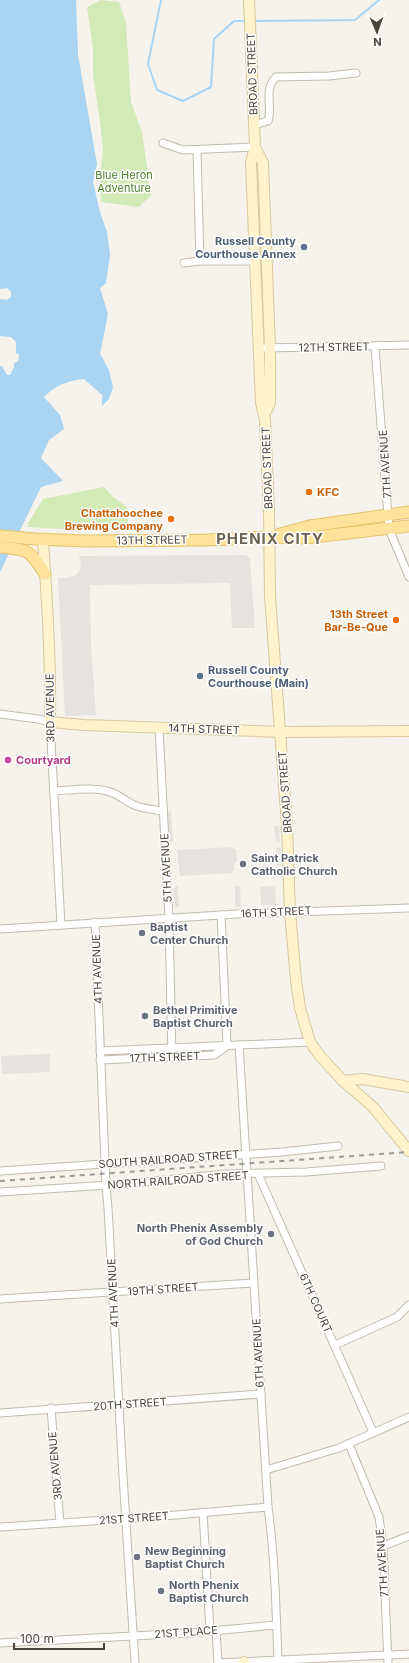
<svg xmlns="http://www.w3.org/2000/svg" width="409" height="1663" viewBox="0 0 409 1663" font-family="Inter,sans-serif">
	<style>
		.green { fill: #d2eab5 }
		.parking { fill: #e5e3e0 }
		.water { fill: #a9d4f2 }
		.lines { fill: none; stroke-linecap: round; stroke-linejoin: round }
		.stream { stroke: #a9d4f2; stroke-width: 2 }
		.street-casing { stroke: #c2bbae; stroke-width: 9 }
		.secondary-casing { stroke: #d6c79b; stroke-width: 12 }
		.primary-casing { stroke: #e6c16a; stroke-width: 13 }
		.street { stroke: #fff; stroke-width: 7 }
		.secondary { stroke: #fff3cd; stroke-width: 10 }
		.primary { stroke: #ffe39c; stroke-width: 11 }
		.rail { stroke: #9a9a9a; stroke-width: 2; stroke-dasharray: 5 5; stroke-linecap: butt }
		.service-dot { fill: #5c6f8a; stroke: #fff; stroke-width: 1.5 }
		.food-dot { fill: #e8710a; stroke: #fff; stroke-width: 1.5 }
		.hotel-dot { fill: #d1479c; stroke: #fff; stroke-width: 1.5 }
		.worship-dot { fill: #6b7280; stroke: #fff; stroke-width: 1.5 }
		.labels { text-anchor: middle; stroke-width: 3; stroke-linejoin: round; paint-order: stroke }
		.street-label { font-size: 11px; fill: #4b4439; stroke: #fff }
		.park-label { font-size: 11px; fill: #4a7f2a; stroke: #fff }
		.service-label { font-size: 11px; font-weight: bold; fill: #4e5e75; stroke: #fff; text-anchor: end }
		.food-label { font-size: 11px; font-weight: bold; fill: #c56008; stroke: #fff; text-anchor: end }
		.hotel-label { font-size: 11px; font-weight: bold; fill: #b23c85; stroke: #fff; text-anchor: start }
		.worship-label { font-size: 11px; font-weight: bold; fill: #5b616d; stroke: #fff; text-anchor: start }
		.district-label { font-size: 15px; font-weight: bold; letter-spacing: 1px; fill: #6e6250; stroke: #fff }
	</style>
	<rect width="100%" height="100%" fill="#f6f3ec"/>
	<g class="green">
		<polygon points="101,0 119,2 126,23 131,102 142,132 151,195 139,207 101,202 100,177 103,151 100,122 93,75 93,49 87,7"/>
		<polygon points="104,487 113,497 127,507 129,513 127,529 81,530 27,527 29,525 28,523 43,499"/>
	</g>
	<g class="parking">
		<polygon points="246,555 250,559 255,628 232,628 230,583 90,585 91,645 96,715 65,716 58,578 65,578 76,575 80,570 81,564 79,556"/>
		<polygon points="171,810 173,840 170,845 167,814"/>
		<polygon points="274,826 279,826 280,841 276,842"/>
		<polygon points="233,847 233,849 236,849 237,862 234,863 234,871 232,871 232,873 180,876 177,850"/>
		<polygon points="281,847 282,865 277,866 276,848"/>
		<polygon points="178,886 179,906 175,908 173,888"/>
		<polygon points="235,886 240,886 241,907 235,907"/>
		<polygon points="275,886 276,905 261,905 260,887"/>
		<polygon points="50,1054 50,1072 2,1074 1,1056"/>
	</g>
	<path class="water" d="M0 0H76L78 55 97 164 93 182 100 212 107 232 110 255 106 283 100 288 108 314 100 354 109 370 113 387 109 399 102 406V395L84 379C67 381 56 385 44 397L60 415 64 429 49 440 41 458 63 481 41 487 0 572V367L2 366 7 375H10L14 367V363L18 361 19 354 16 353V342L11 337 0 336V299L7 300 11 297V292L7 288 0 289Z"/>
	<g class="lines">
		<g class="stream">
			<polyline points="161,0 148,64 157,90 183,101 211,87 214,39 234,21 247,21"/>
			<polyline points="253,21 355,20 379,0"/>
		</g>
		<g class="street-casing">
			<g id="street">
				<path d="M254 125 268 121C273 107 263 89 276 77L329 76 356 73"/>
				<polyline points="163,143 183,150 255,147"/>
				<polyline points="197,150 200,261"/>
				<polyline points="184,263 200,261 255,261"/>
				<polyline points="375,347 389,529 409,577"/>
				<polyline points="265,348 409,345"/>
				<polyline points="0,714 38,719 50,722 61,925"/>
				<polyline points="159,728 169,918 172,1057"/>
				<path d="M54 791C73 790 96 786 113 793 120 796 126 801 132 804 141 809 152 809 163 811"/>
				<polyline points="221,915 227,1045"/>
				<polyline points="95,922 106,1185 108,1208 122,1460 135,1663"/>
				<polyline points="0,929 237,914 409,908"/>
				<path d="M239 1045 268 1507C275 1558 276 1610 278 1661"/>
				<polyline points="100,1051 310,1042"/>
				<polyline points="100,1060 214,1055 227,1046"/>
				<polyline points="0,1171 282,1152 338,1146"/>
				<polyline points="258,1174 373,1432"/>
				<polyline points="0,1192 124,1184 226,1174 306,1172 381,1166"/>
				<polyline points="0,1299 253,1283"/>
				<polyline points="335,1345 397,1317 409,1305"/>
				<polyline points="51,1408 60,1523"/>
				<polyline points="0,1413 261,1394"/>
				<polyline points="349,1444 379,1517 383,1546 388,1663"/>
				<polyline points="266,1470 339,1448 409,1417"/>
				<polyline points="203,1512 210,1631"/>
				<polyline points="0,1527 153,1517 268,1507"/>
				<polyline points="383,1546 409,1536"/>
				<polyline points="216,1630 218,1663 409,1654"/>
				<polyline points="0,1643 190,1633 276,1625"/>
			</g>
		</g>
		<g class="secondary-casing">
			<g id="secondary">
				<polyline points="249,0 255,147 251,163 261,403 265,420 269,511 270,596 287,825 290,912 296,980 300,1008 310,1042 320,1056 343,1081 373,1107 409,1151"/>
				<polyline points="255,147 263,163 270,348 270,403 265,413"/>
				<path d="M43 540C47 600 51 661 50 722L84 725 281 732 409 731"/>
				<polyline points="343,1081 363,1079 409,1087"/>
				<polyline points="244,1662 244,1663"/>
			</g>
		</g>
		<g class="primary-casing">
			<g id="primary">
				<polyline points="280,534 310,526 409,512"/>
				<polyline points="0,536 35,539 86,541 207,540 269,537 305,538 409,526"/>
				<path d="M0 547C29 550 29 549 45 574"/>
			</g>
		</g>
		<use href="#street" class="street"/>
		<use href="#secondary" class="secondary"/>
		<use href="#primary" class="primary"/>
		<polyline class="rail" points="0,1181 409,1152"/>
	</g>
	<g class="service-dot">
		<circle cx="304" cy="247" r="4"/>
		<circle cx="200" cy="676" r="4"/>
	</g>
	<g class="food-dot">
		<circle cx="309" cy="492" r="4"/>
		<circle cx="171" cy="519" r="4"/>
		<circle cx="396" cy="620" r="4"/>
	</g>
	<circle class="hotel-dot" cx="8" cy="760" r="4"/>
	<g class="worship-dot">
		<circle cx="243" cy="864" r="4"/>
		<circle cx="142" cy="933" r="4"/>
		<circle cx="145" cy="1016" r="4"/>
		<circle cx="271" cy="1234" r="4"/>
		<circle cx="137" cy="1557" r="4"/>
		<circle cx="161" cy="1591" r="4"/>
	</g>
	<g class="labels">
		<g class="street-label">
			<text transform="translate(252 74) rotate(-92)" y="4">BROAD STREET</text>
			<text transform="translate(334 347) rotate(-1)" y="4">12TH STREET</text>
			<text transform="translate(385 464) rotate(-94)" y="4">7TH AVENUE</text>
			<text transform="translate(267 468) rotate(-92)" y="4">BROAD STREET</text>
			<text transform="translate(152 540) rotate(-1)" y="4">13TH STREET</text>
			<text transform="translate(50 708) rotate(-91)" y="4">3RD AVENUE</text>
			<text transform="translate(204 729) rotate(2)" y="4">14TH STREET</text>
			<text transform="translate(285 792) rotate(-94)" y="4">BROAD STREET</text>
			<text transform="translate(166 868) rotate(-93)" y="4">5TH AVENUE</text>
			<text transform="translate(276 912) rotate(-3)" y="4">16TH STREET</text>
			<text transform="translate(97 969) rotate(-92)" y="4">4TH AVENUE</text>
			<text transform="translate(165 1057) rotate(-2)" y="4">17TH STREET</text>
			<text transform="translate(169 1159) rotate(-4)" y="4">SOUTH RAILROAD STREET</text>
			<text transform="translate(178 1180) rotate(-4)" y="4">NORTH RAILROAD STREET</text>
			<text transform="translate(163 1289) rotate(-4)" y="4">19TH STREET</text>
			<text transform="translate(113 1293) rotate(-93)" y="4">4TH AVENUE</text>
			<text transform="translate(316 1303) rotate(66)" y="4">6TH COURT</text>
			<text transform="translate(258 1353) rotate(-93)" y="4">6TH AVENUE</text>
			<text transform="translate(130 1404) rotate(-4)" y="4">20TH STREET</text>
			<text transform="translate(55 1466) rotate(-95)" y="4">3RD AVENUE</text>
			<text transform="translate(134 1518) rotate(-4)" y="4">21ST STREET</text>
			<text transform="translate(382 1563) rotate(-94)" y="4">7TH AVENUE</text>
			<text transform="translate(186 1632) rotate(-4)" y="4">21ST PLACE</text>
		</g>
		<g class="park-label">
			<text x="124" y="179">Blue Heron<tspan x="124" dy="13">Adventure</tspan></text>
		</g>
		<g class="service-label">
			<text x="296" y="245">Russell County<tspan x="296" dy="13">Courthouse Annex</tspan></text>
			<text x="208" y="674" text-anchor="start">Russell County<tspan x="208" dy="13">Courthouse (Main)</tspan></text>
		</g>
		<g class="food-label">
			<text x="317" y="496" text-anchor="start">KFC</text>
			<text x="163" y="517">Chattahoochee<tspan x="163" dy="13">Brewing Company</tspan></text>
			<text x="388" y="618">13th Street<tspan x="388" dy="13">Bar-Be-Que</tspan></text>
		</g>
		<g class="hotel-label">
			<text x="16" y="764">Courtyard</text>
		</g>
		<g class="worship-label">
			<text x="251" y="862">Saint Patrick<tspan x="251" dy="13">Catholic Church</tspan></text>
			<text x="150" y="931">Baptist<tspan x="150" dy="13">Center Church</tspan></text>
			<text x="153" y="1014">Bethel Primitive<tspan x="153" dy="13">Baptist Church</tspan></text>
			<text x="263" y="1232" text-anchor="end">North Phenix Assembly<tspan x="263" dy="13">of God Church</tspan></text>
			<text x="145" y="1555">New Beginning<tspan x="145" dy="13">Baptist Church</tspan></text>
			<text x="169" y="1589">North Phenix<tspan x="169" dy="13">Baptist Church</tspan></text>
		</g>
		<g class="district-label">
			<text x="270" y="544">PHENIX CITY</text>
		</g>
	</g>
	<g transform="translate(377 32) rotate(178)" stroke="#ffffff" stroke-width="3" paint-order="stroke">
	<path d="M0-3L7 15L0 10L-7 15Z" fill="#4b4439"/>
	<text y="-6" font-size="11" font-weight="bold" text-anchor="middle" fill="#4b4439">N</text>
	</g>
	<path d="M14 1643v6h90v-6" fill="none" stroke="#4b4439" stroke-width="2"/>
	<text x="20" y="1643" font-size="12" fill="#4b4439" stroke="#ffffff" stroke-width="3" paint-order="stroke">100 m</text>
</svg>
